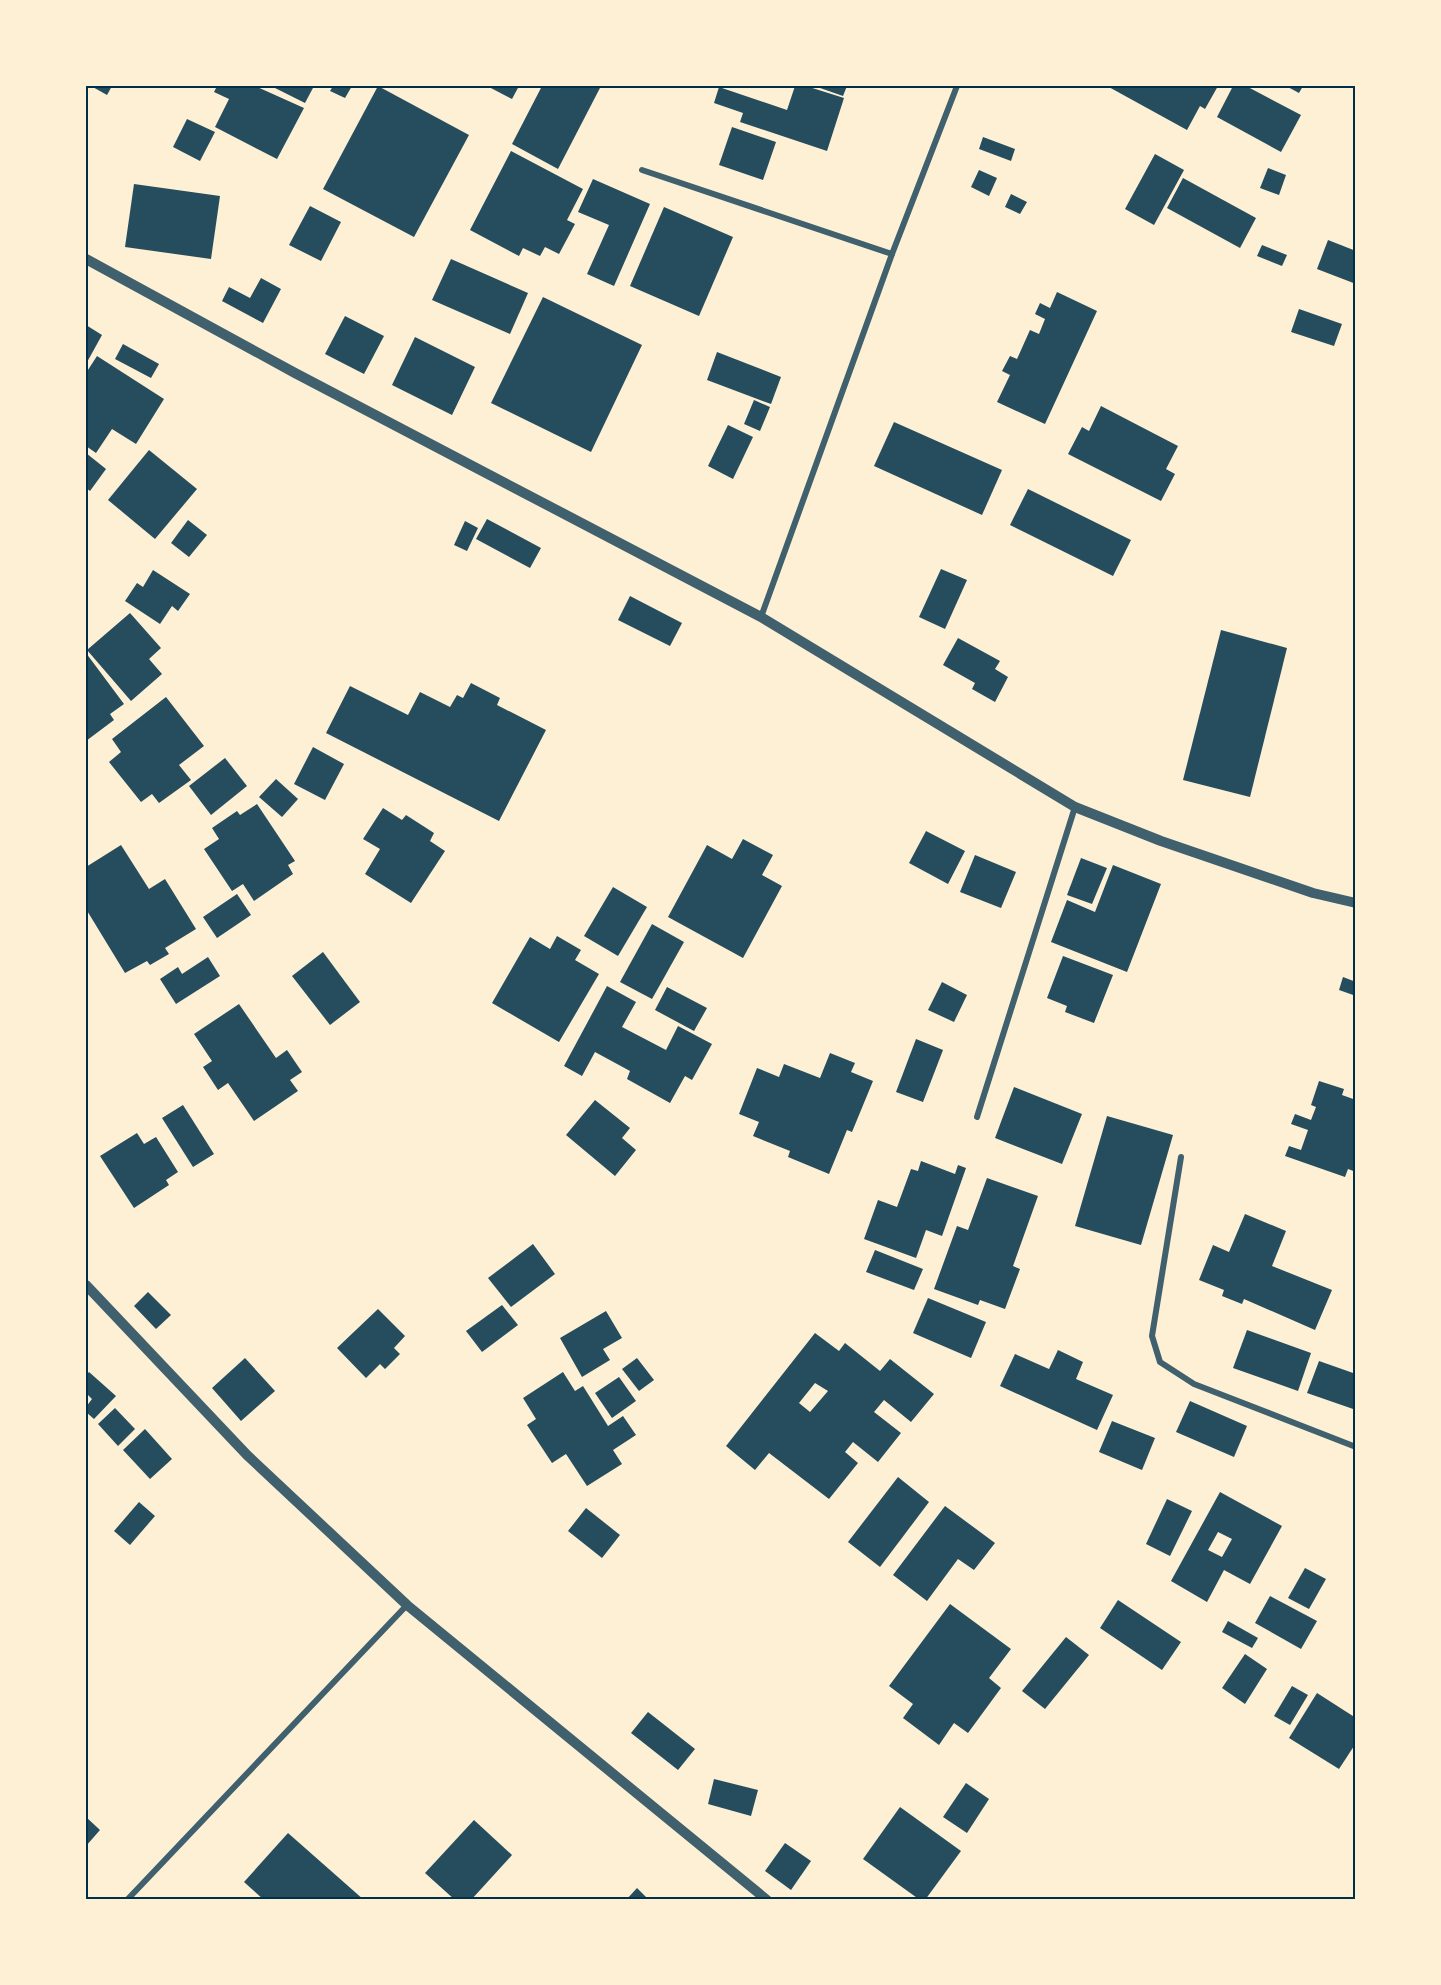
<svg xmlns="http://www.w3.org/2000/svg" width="1441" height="1985" viewBox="0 0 1441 1985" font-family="Inter,sans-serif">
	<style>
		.building { fill: #264d5e; fill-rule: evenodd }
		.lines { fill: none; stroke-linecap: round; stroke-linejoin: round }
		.minor { stroke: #3f606c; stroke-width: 6 }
		.tertiary { stroke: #3f606c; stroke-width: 10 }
		.neatline { fill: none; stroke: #003049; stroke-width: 2 }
	</style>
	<rect width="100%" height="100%" fill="#fdf0d5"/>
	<g class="building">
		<polygon points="91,86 112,86 107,95"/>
		<polygon points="217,86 255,86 304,108 277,159 215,127 229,99 214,92"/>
		<polygon points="271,86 314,86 305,103"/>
		<polygon points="333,86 352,86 345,98 330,91"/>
		<polygon points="378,86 469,135 414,237 323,189"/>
		<polygon points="487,86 519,86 512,99"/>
		<polygon points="542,86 601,86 558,169 512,144"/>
		<polygon points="795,86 806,86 844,98 827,151 740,122 743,113 714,103 719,87 787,110"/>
		<polygon points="820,86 847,86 843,96 820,88"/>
		<polygon points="1107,86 1218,86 1205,109 1200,106 1187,130"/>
		<polygon points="1233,86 1246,86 1301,115 1281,152 1217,117"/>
		<polygon points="1286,86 1303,86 1299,93"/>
		<polygon points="187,119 215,132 200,161 173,147"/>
		<polygon points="732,127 776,142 763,180 719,165"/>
		<polygon points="983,137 1015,149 1011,161 979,149"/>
		<polygon points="511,151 583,189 567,220 575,224 559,254 545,247 540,256 523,248 519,256 470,230"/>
		<polygon points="1155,154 1184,170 1154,225 1125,209"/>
		<polygon points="1268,168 1286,175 1279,195 1260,188"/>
		<polygon points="979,170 997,178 989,196 971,187"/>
		<polygon points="1183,178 1256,218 1240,248 1167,208"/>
		<polygon points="593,179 650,204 614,286 587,274 609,225 578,212"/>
		<polygon points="134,184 220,196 211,259 125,247"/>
		<polygon points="1011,194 1027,202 1020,214 1005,207"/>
		<polygon points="310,206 341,222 321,261 289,245"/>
		<polygon points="664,207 733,237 699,316 630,286"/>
		<polygon points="1328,240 1356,251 1356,284 1317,269"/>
		<polygon points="1262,245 1287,255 1282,266 1257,256"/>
		<polygon points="451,259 528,293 510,334 432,300"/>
		<polygon points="261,278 281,289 263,323 222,301 229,287 250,298"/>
		<polygon points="1057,292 1097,311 1045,424 997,402 1010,375 1002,371 1010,356 1017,359 1030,330 1039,334 1045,319 1035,314 1040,303 1050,308"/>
		<polygon points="543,297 642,345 591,452 491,403"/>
		<polygon points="1299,309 1342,324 1334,346 1291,332"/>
		<polygon points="345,316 384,336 364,374 325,354"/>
		<polygon points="86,325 102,335 86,364"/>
		<polygon points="415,337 475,367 452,415 392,385"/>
		<polygon points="123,344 159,364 151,378 115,359"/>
		<polygon points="717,352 781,377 771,404 707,380"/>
		<polygon points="97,356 164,399 136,444 112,429 96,453 86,446 86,373"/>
		<polygon points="754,400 770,407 760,431 744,424"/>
		<polygon points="1101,406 1178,446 1166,469 1175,474 1161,501 1068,454 1082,427 1089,431"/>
		<polygon points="894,422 1002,470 982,515 874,466"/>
		<polygon points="728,425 753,437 733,479 708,466"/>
		<polygon points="149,450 197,489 155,539 108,500"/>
		<polygon points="86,453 106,469 90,491 86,488"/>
		<polygon points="1028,489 1131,540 1113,576 1010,525"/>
		<polygon points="487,519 541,548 530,568 476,539"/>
		<polygon points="188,520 207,535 189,557 171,543"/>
		<polygon points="465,521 478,528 467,551 454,545"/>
		<polygon points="941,569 967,580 945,629 919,617"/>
		<polygon points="153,570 190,594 178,611 172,606 160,624 125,601 137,583 143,587"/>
		<polygon points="630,596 682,623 670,646 618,620"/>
		<polygon points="130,613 161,648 149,659 162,674 131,701 87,650"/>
		<polygon points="1221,630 1287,648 1250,797 1183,780"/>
		<polygon points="958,638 1000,661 995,669 1008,677 995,702 972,689 975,683 943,665"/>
		<polygon points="86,653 124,704 110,714 114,720 86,741"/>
		<polygon points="471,683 500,698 497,705 546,730 499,821 326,733 350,686 408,715 420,692 450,707 457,695 463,698"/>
		<polygon points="166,697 204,746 179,765 191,780 159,803 152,794 141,802 109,762 121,752 112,739"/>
		<polygon points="313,747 344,764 325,800 294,784"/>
		<polygon points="225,758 247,786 211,815 189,786"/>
		<polygon points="276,779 298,799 282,817 259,797"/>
		<polygon points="257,804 295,861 288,865 293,874 254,901 243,884 232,891 204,849 219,839 212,828 237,811 240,815"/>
		<polygon points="383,808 402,820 406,815 434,833 430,841 445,851 411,903 365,874 380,849 363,839"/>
		<polygon points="926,831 965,851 948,884 909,863"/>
		<polygon points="743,839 773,855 762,875 782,886 743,958 668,917 707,845 732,859"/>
		<polygon points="121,845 149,889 165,879 196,929 165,948 169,954 150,965 147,961 125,973 86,909 86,867"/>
		<polygon points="975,855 1016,872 1001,908 960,892"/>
		<polygon points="1081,858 1107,868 1092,904 1067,895"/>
		<polygon points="1113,865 1161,884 1127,972 1051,942 1067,900 1095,912"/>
		<polygon points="613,887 647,907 618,956 584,936"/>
		<polygon points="237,894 251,915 217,938 203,917"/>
		<polygon points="652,924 684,942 652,999 620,982"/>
		<polygon points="557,936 581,950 575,960 599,974 559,1042 492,1003 530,937 550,949"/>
		<polygon points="323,952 360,1002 330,1025 292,976"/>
		<polygon points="1063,956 1113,975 1094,1023 1065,1012 1067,1006 1047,998"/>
		<polygon points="208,957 220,976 176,1004 160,979 178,967 182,974"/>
		<polygon points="1343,977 1356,982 1356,996 1339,990"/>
		<polygon points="942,982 967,995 954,1022 928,1010"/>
		<polygon points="607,986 636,1002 622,1027 666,1050 678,1026 712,1044 692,1080 685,1076 670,1103 627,1079 630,1071 595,1052 582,1076 564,1066"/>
		<polygon points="667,987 707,1008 694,1031 655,1010"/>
		<polygon points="239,1004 276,1058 287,1050 302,1072 290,1080 298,1091 254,1121 228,1083 218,1090 203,1067 212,1061 194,1034"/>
		<polygon points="916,1039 943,1050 923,1102 896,1092"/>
		<polygon points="830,1053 855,1063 851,1072 873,1081 852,1132 847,1130 829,1174 788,1157 790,1151 753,1136 759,1122 739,1114 757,1068 779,1077 784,1064 820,1078"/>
		<polygon points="1319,1081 1344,1089 1342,1095 1356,1100 1356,1172 1348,1169 1345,1177 1285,1156 1289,1146 1301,1150 1308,1130 1291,1124 1295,1114 1311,1120 1316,1107 1311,1105"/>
		<polygon points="1014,1087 1082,1114 1062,1164 995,1138"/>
		<polygon points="595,1100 630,1128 622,1138 636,1150 615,1176 566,1135"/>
		<polygon points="183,1105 214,1154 193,1167 162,1118"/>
		<polygon points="1107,1116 1173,1135 1141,1245 1075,1226"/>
		<polygon points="137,1133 144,1144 156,1137 178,1172 166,1180 169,1185 134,1208 100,1156"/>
		<polygon points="921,1161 955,1174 958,1165 966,1168 942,1236 926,1230 916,1258 864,1239 878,1200 897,1207 911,1169 918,1171"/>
		<polygon points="987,1178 1038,1196 1013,1266 1020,1269 1005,1309 980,1300 978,1305 934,1289 957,1226 968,1230"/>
		<polygon points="1245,1214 1286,1231 1272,1266 1332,1290 1315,1330 1244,1299 1242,1304 1222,1296 1224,1290 1199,1280 1213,1245 1229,1252"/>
		<polygon points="533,1244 555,1274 511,1307 488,1278"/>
		<polygon points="875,1250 923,1269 914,1290 866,1272"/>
		<polygon points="148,1292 171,1315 156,1329 134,1306"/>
		<polygon points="928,1298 986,1322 971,1358 913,1333"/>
		<polygon points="502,1305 518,1325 482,1352 466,1331"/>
		<polygon points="378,1309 405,1336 394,1348 400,1354 385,1369 380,1364 366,1378 337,1348"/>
		<polygon points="606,1311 622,1338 603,1349 610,1360 582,1377 560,1338"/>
		<polygon points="1247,1330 1311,1353 1298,1391 1233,1368"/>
		<path d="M815 1333 839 1351 845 1343 880 1371 890 1359 934 1394 911 1422 884 1400 874 1412 901 1433 878 1462 853 1442 845 1452 858 1463 829 1499 769 1453 755 1470 726 1446ZM815 1383 828 1391 810 1412 799 1403Z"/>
		<polygon points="1058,1350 1083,1362 1076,1379 1113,1395 1097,1430 1000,1386 1015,1354 1049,1369"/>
		<polygon points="245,1358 275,1391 241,1421 212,1388"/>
		<polygon points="637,1358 654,1380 639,1391 622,1369"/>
		<polygon points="1319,1361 1356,1374 1356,1410 1307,1393"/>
		<polygon points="89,1372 116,1396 94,1419 86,1412 86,1407 92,1399 86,1393 86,1375"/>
		<polygon points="563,1372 575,1391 583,1386 608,1426 623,1416 636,1435 613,1450 622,1464 587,1486 566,1454 552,1463 527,1425 536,1419 523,1398"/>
		<polygon points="619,1377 636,1401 612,1418 595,1393"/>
		<polygon points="1190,1401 1247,1426 1234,1457 1176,1432"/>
		<polygon points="115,1408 135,1429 118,1446 98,1424"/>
		<polygon points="1112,1421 1155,1438 1142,1470 1099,1452"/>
		<polygon points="145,1429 172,1459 150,1479 123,1450"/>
		<polygon points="898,1477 929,1502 880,1567 848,1542"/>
		<path d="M1220 1492 1282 1526 1250 1584 1224 1570 1207 1602 1171 1581ZM1218 1532 1232 1539 1222 1557 1208 1550Z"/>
		<polygon points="1167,1499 1192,1511 1170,1556 1146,1544"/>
		<polygon points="139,1502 155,1516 130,1545 114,1531"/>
		<polygon points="945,1506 995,1543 974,1570 958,1559 927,1601 893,1575"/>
		<polygon points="586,1508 620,1535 602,1558 568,1531"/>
		<polygon points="1305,1568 1326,1579 1309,1609 1288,1598"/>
		<polygon points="1270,1596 1317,1621 1301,1649 1255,1623"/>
		<polygon points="1118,1600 1181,1642 1162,1670 1100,1628"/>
		<polygon points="950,1604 1011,1649 989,1678 1001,1688 968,1733 954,1723 939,1745 903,1718 913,1704 889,1686"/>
		<polygon points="1228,1621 1258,1638 1252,1648 1222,1632"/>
		<polygon points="1066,1637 1089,1655 1045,1709 1022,1691"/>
		<polygon points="1245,1654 1267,1669 1245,1704 1222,1688"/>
		<polygon points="1292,1686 1308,1695 1290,1725 1274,1716"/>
		<polygon points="1317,1693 1356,1718 1356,1743 1339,1769 1289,1738"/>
		<polygon points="648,1712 695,1749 678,1770 631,1733"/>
		<polygon points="714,1779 758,1790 751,1816 708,1804"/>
		<polygon points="966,1783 989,1799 967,1833 943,1817"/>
		<polygon points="900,1807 961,1851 925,1900 920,1900 863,1859"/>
		<polygon points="86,1817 100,1830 86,1846"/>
		<polygon points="474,1820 512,1855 471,1900 455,1900 425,1873"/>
		<polygon points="288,1833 364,1900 264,1900 244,1882"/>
		<polygon points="785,1843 811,1861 791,1890 765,1871"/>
		<polygon points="637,1888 649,1900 626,1900"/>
	</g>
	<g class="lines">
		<g class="minor">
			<polyline points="642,170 892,254"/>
			<polyline points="761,617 892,254 957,86"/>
			<polyline points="977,1117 1075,807"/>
			<polyline points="1181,1157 1152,1336 1160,1362 1194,1384 1356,1447"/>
			<polyline points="127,1900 407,1605"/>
		</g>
		<g class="tertiary">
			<polyline points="86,259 295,373 761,617 1075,807 1161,841 1313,893 1356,903"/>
			<polyline points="86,1285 247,1455 407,1605 767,1900"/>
		</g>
	</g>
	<rect width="1441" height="1985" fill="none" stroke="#fdf0d5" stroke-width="174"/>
	<rect x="87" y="87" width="1267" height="1811" class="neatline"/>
</svg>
